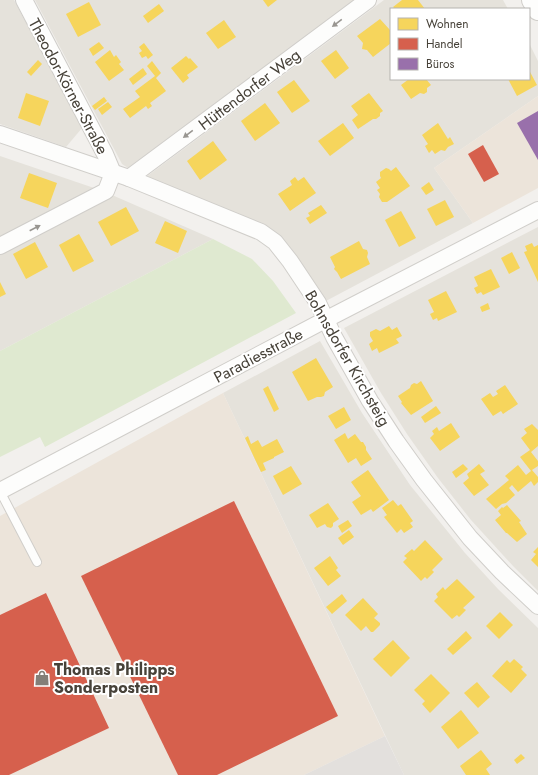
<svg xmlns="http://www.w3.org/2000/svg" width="538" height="775" viewBox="0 0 538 775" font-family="Jost,sans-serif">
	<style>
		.residential { fill: #e5e2db }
		.commercial { fill: #ece4da }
		.industrial { fill: #e3e0dd }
		.green { fill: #dfe9d0 }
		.homes { fill: #f6d55c }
		.shops { fill: #d6604d }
		.offices { fill: #9970ab }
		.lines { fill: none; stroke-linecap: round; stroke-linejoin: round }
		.service-casing { stroke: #d0ceca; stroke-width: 10 }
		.minor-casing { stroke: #d0ceca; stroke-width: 18 }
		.tertiary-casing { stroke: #d0ceca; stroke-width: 22 }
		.service { stroke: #fdfdfc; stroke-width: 8 }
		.minor { stroke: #fdfdfc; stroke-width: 16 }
		.tertiary { stroke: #fdfdfc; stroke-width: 20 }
		.oneway { fill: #999691 }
		.labels { text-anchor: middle; stroke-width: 4; stroke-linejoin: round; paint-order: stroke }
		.street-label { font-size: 16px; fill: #474239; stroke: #fff }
		.poi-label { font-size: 16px; font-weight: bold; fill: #474239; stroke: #fff; text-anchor: start }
	</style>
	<rect width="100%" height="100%" fill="#f2f0ed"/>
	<g class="residential">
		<polygon points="0,0 14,0 82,128 66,147 0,124"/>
		<polygon points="35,0 355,0 128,168 122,164"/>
		<polygon points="384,0 503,0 508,9 391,9 391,79 529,79 529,43 538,61 538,96 434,168 473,223 324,302 280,237 146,177"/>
		<polygon points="0,156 97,189 0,239"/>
		<polygon points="112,195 213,239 0,351 0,252"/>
		<polygon points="538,227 538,591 514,567 471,520 438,478 407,434 381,393 344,328"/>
		<polygon points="320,341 362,413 410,485 465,553 498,589 538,628 538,775 404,775 223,393"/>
	</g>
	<g class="commercial">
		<polygon points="538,96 538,188 473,223 434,168"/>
		<polygon points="223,393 385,736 304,775 0,775 0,516"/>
	</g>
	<polygon class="industrial" points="385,736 404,775 304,775"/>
	<polygon class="green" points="213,239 252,259 273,281 296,313 45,447 40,437 0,457 0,351"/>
	<g class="homes">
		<polygon points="263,0 277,0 268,7"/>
		<polygon points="402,0 418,0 425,9 395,9 393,7"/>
		<polygon points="89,2 101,25 78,37 66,14"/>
		<polygon points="159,4 164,11 148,23 143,16"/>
		<polygon points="380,19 390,30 391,43 373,57 367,50 362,49 363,43 357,36"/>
		<polygon points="224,20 236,37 218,49 206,33"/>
		<polygon points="99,42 104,48 93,56 89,49"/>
		<polygon points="144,43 153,55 148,59 146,56 142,58 139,53 142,51 139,47"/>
		<polygon points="110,50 114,57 116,55 121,62 119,64 124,70 109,81 95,62"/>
		<polygon points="336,50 349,68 335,79 321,61"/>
		<polygon points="186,56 189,59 190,58 198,67 187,75 189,78 183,83 171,68"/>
		<polygon points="38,60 42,64 31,76 27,72"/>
		<polygon points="152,61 161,73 156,78 166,91 150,103 152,106 148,109 146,106 130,118 123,109 140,97 135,91 155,76 147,66"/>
		<polygon points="143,68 147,74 133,85 129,79"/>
		<polygon points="529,70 537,85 517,96 508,79 529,79"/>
		<polygon points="409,79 426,79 431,85 427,88 427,92 424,94 420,93 411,99 401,85"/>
		<polygon points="294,80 310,101 292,113 277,92"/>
		<polygon points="26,93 49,101 40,126 18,118"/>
		<polygon points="369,93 383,111 380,113 380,116 376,119 373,119 358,129 352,120 358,115 351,106"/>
		<polygon points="104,97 107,101 95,110 92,106"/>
		<polygon points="108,102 112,107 102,115 98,109"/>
		<polygon points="265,103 280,123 255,141 241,121"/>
		<polygon points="343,123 354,138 330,156 318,141"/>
		<polygon points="438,123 448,139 450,137 454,144 448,147 445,151 441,150 435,154 432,150 429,153 425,146 428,144 422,135"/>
		<polygon points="213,141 227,160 200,180 187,161"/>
		<polygon points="396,167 410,186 387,202 382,202 379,197 380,194 377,190 380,188 376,182 381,178 380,176 380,172 386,168 389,169 391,171"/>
		<polygon points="29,173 57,183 48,208 20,198"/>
		<polygon points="295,177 298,181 304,177 316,193 290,211 278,194 292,185 290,181"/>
		<polygon points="429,182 434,190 426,195 421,188"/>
		<polygon points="445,200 454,217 436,226 427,209"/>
		<polygon points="321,205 327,213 310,224 306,218 310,216 308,213"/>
		<polygon points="126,207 139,231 111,246 98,222"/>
		<polygon points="401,211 416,238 399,247 385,220"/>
		<polygon points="165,221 187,231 178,253 155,243"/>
		<polygon points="79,234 94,261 73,272 59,245"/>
		<polygon points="359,241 363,249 367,250 368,253 367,257 370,264 341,279 337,272 334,269 335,267 330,257"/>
		<polygon points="35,242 48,267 26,279 13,254"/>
		<polygon points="532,243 534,247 538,245 538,282 524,252 527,251 525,246"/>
		<polygon points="512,252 520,268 509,274 501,258"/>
		<polygon points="491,269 500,287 483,295 481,292 477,294 474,288 478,286 474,277"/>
		<polygon points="0,282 6,294 0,297"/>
		<polygon points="446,291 457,312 438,321 437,318 433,320 430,314 434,312 428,300"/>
		<polygon points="488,303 490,309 482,312 480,307"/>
		<polygon points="389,326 392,330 397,327 402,336 396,339 399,343 379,353 377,348 372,351 369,344 373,341 370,336 370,332 376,329 380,331"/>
		<polygon points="316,358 333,387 325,392 324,396 321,397 317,397 308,401 292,372"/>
		<polygon points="421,381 433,401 411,415 401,403 402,402 398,396 410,388 411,385 414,383 417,384"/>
		<polygon points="505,385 518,404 503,414 501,411 493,416 481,399 490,393 493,397 498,394 496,391"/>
		<polygon points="268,386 279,409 274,412 263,389"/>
		<polygon points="436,406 441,413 425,423 421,417"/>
		<polygon points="344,407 351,420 336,429 328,416"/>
		<polygon points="451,423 460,437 440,451 430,438 434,434 432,431 437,427 439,431"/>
		<polygon points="532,424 538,430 538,446 531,452 538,461 538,466 532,470 538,477 538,482 534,486 531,481 518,492 512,485 509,488 515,495 506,503 502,504 496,509 486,499 509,480 505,476 518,465 526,475 531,471 520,457 530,450 521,438 527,433 524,429"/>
		<polygon points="345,433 348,439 355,434 361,442 363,442 366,447 366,450 372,459 361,466 356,458 348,463 334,440"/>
		<polygon points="248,436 251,444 258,440 262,447 277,439 284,452 274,457 274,458 263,463 266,470 261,472 245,438"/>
		<polygon points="463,464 468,469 456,478 452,472"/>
		<polygon points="479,464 485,471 480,474 489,485 474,496 463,483 469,478 467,474"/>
		<polygon points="291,466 302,484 283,495 273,476"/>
		<polygon points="368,470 389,500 373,512 371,509 361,515 352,502 361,496 351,482"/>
		<polygon points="393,500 398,506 401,504 413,521 410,523 413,527 404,533 401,529 397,533 384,517 387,515 382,508"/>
		<polygon points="328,503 339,519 333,523 333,526 331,528 327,527 325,524 317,528 309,515"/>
		<polygon points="507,505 521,521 519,522 527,534 517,542 507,533 506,533 495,520 501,515 498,511 502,507 503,508"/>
		<polygon points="348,520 352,526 342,533 338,526"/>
		<polygon points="349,530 354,537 343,545 338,538"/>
		<polygon points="425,540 443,559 432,570 434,572 427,579 425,577 421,581 403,562 407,558 404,556 412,549 414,551"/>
		<polygon points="538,547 538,567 531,560 536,554 533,552"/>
		<polygon points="330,556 338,568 336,570 341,576 328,586 314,568"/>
		<polygon points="457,579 475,597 463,608 466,610 459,617 457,615 452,619 434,601 438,597 436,594 443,587 445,590"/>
		<polygon points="342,594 347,601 332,614 326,607"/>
		<polygon points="363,598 378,614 374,618 380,623 380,625 373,632 371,632 366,626 361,631 345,615"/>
		<polygon points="500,612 513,625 499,639 486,626"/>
		<polygon points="466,631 472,638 453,655 447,649"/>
		<polygon points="393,640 410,658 391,677 373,659"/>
		<polygon points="514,659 523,667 521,669 527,675 511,693 492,676 507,660 510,663"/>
		<polygon points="431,674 450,693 430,713 422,704 425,701 414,690"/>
		<polygon points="477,682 490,697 478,708 464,693"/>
		<polygon points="461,710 479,733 458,749 441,727"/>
		<polygon points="481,750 492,764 486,769 490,775 466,775 460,766"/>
		<polygon points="521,754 525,758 517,764 514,760"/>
	</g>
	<g class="shops">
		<polygon points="483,145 499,174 484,182 468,154"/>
		<polygon points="234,501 338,716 217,775 178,775 81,576"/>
		<polygon points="46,593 109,728 9,775 0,775 0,615"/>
	</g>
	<polygon class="offices" points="538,111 538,160 517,123"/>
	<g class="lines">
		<g class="service-casing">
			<polyline id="service" points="0,491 37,562"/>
		</g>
		<g class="minor-casing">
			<g id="minor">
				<polyline points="24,0 105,154 113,173"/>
				<polyline points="0,134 129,178 261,232 275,242 290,261 318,303 334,337 370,401 396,441 424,480 470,538 502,572 538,606"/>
				<polyline points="129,178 368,0"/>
				<polyline points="0,246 106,191 113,173"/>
				<polyline points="0,491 325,320 538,210"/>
			</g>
		</g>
		<g class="tertiary-casing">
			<polyline id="tertiary" points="532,0 538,10"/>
		</g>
		<use href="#service" class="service"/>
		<use href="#minor" class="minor"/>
		<use href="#tertiary" class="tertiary"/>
	</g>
	<defs><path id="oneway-solid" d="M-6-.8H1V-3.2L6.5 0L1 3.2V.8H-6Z"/></defs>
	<g class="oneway">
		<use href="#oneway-solid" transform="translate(337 23) rotate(143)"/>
		<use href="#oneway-solid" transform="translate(188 134) rotate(143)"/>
		<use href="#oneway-solid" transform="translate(35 228) rotate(-27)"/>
	</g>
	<defs>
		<g id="shop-bare" transform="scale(1.2)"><path d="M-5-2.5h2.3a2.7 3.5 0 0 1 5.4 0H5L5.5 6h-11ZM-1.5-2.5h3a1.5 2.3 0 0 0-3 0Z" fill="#837f78" stroke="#fff" stroke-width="2.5" paint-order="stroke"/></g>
	</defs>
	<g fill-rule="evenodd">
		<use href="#shop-bare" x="42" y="678"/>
	</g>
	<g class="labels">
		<g class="street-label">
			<text transform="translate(69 86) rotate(62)" y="6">Theodor-Körner-Straße</text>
			<text transform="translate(249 89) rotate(-37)" y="6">Hüttendorfer Weg</text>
			<text transform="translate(258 355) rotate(-28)" y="6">Paradiesstraße</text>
			<text transform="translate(348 358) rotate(60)" y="6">Bohnsdorfer Kirchsteig</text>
		</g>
		<g class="poi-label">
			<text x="54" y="675">Thomas Philipps<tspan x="54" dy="18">Sonderposten</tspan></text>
		</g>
	</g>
	<rect x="390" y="8" width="140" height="72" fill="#ffffff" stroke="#b5b3b0"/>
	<rect x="398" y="18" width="20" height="12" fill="#f6d55c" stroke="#b5b3b0"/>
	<text x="426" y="28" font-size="12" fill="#474239">Wohnen</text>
	<rect x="398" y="38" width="20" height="12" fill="#d6604d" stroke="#b5b3b0"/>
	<text x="426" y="48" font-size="12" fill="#474239">Handel</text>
	<rect x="398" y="58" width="20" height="12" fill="#9970ab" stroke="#b5b3b0"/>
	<text x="426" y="68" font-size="12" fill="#474239">Büros</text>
</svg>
